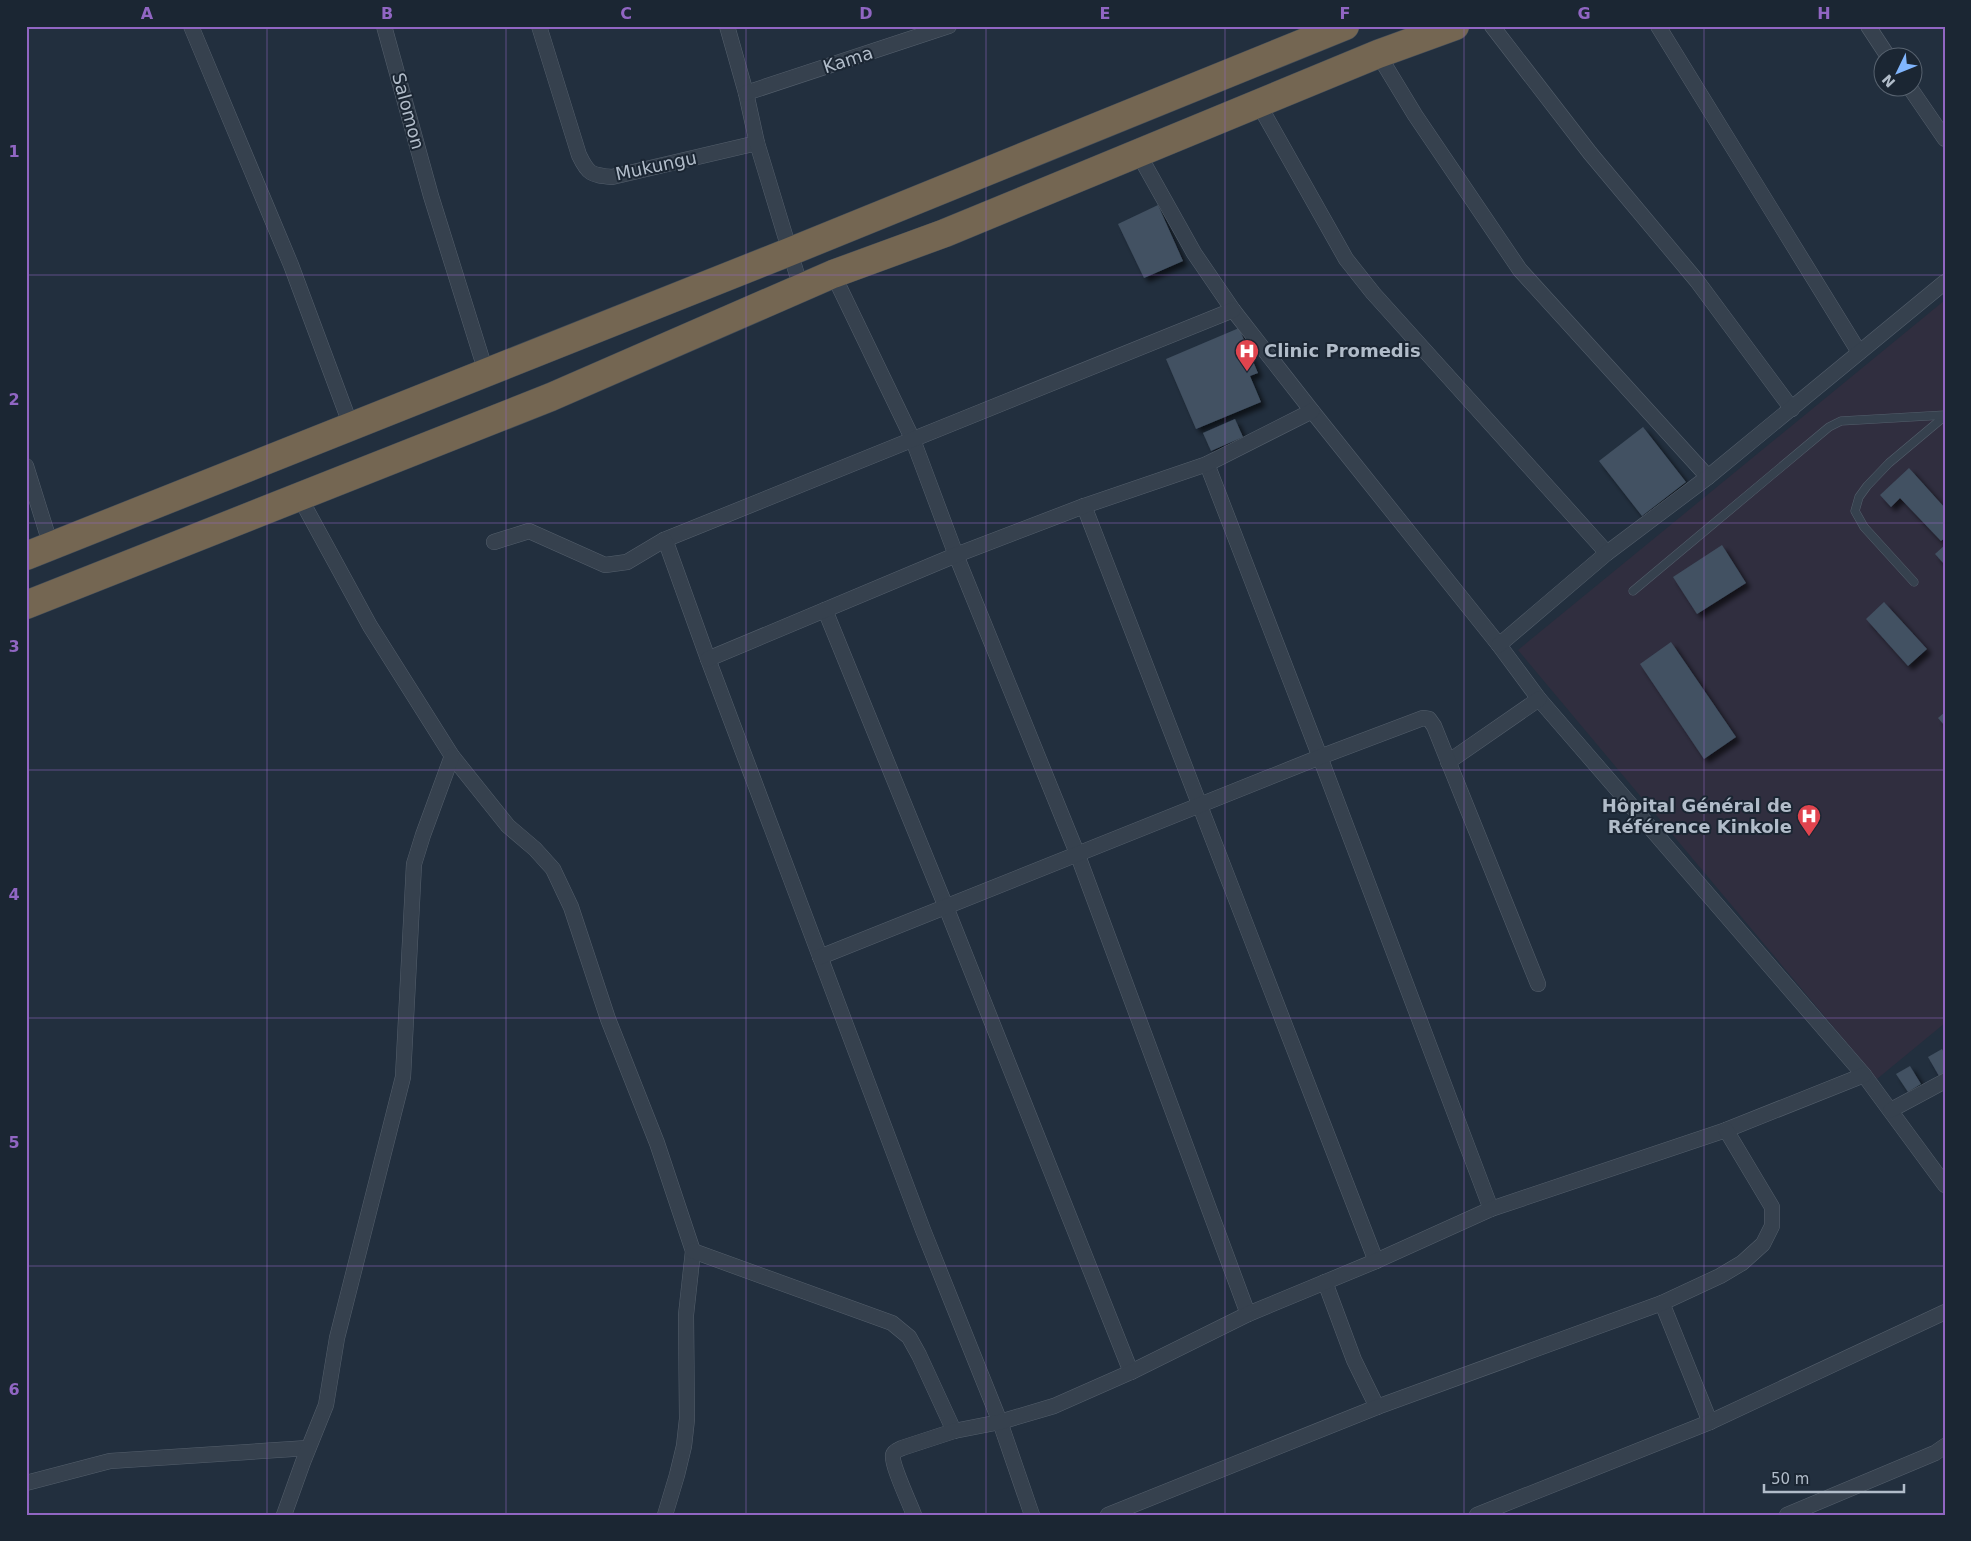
<svg xmlns="http://www.w3.org/2000/svg" width="1971" height="1541" viewBox="0 0 1971 1541" font-family="'DejaVu Sans',sans-serif">
	<style>
		.medical { fill: #302e3f }
		.building { fill: #425162; filter: url(#shadow) }
		.lines { fill: none; stroke-linecap: round; stroke-linejoin: round }
		.lane-casing { stroke: #545f6c; stroke-width: 9 }
		.street-casing { stroke: #545f6c; stroke-width: 16 }
		.highway-casing { stroke: #414c59; stroke-width: 29 }
		.lane { stroke: #36414e; stroke-width: 8 }
		.street { stroke: #36414e; stroke-width: 15 }
		.highway { stroke: #746652; stroke-width: 28 }
		.grid { fill: none; stroke: #9166c3; stroke-width: 1; stroke-opacity: 0.55 }
		.labels { text-anchor: middle; stroke-width: 4; stroke-linejoin: round; paint-order: stroke }
		.street-label { font-size: 18px; fill: #b1bcc9; stroke: #1b2633 }
		.poi-label { font-size: 18px; font-weight: bold; fill: #b1bcc9; stroke: #1b2633; text-anchor: start }
		.neatline { fill: none; stroke: #9166c3; stroke-width: 2 }
		.grid-label { font-size: 16px; text-anchor: middle; font-weight: bold; fill: #9166c3 }
	</style>
	<defs>
		<filter id="shadow"><feDropShadow dx="4.5" dy="4.5" stdDeviation="2.5" flood-color="#0009"/></filter>
	</defs>
	<rect width="100%" height="100%" fill="#222f3e"/>
	<polygon class="medical" points="1945,300 1945,1023 1877,1079 1518,650"/>
	<g class="building">
		<polygon points="1158,205 1183,261 1144,278 1118,224"/>
		<polygon points="1239,328 1258,373 1250,376 1261,402 1196,429 1166,359"/>
		<polygon points="1235,419 1243,437 1211,451 1203,433"/>
		<polygon points="1643,427 1686,482 1642,516 1599,461"/>
		<polygon points="1909,468 1945,508 1945,538 1941,541 1900,498 1891,507 1880,495"/>
		<polygon points="1722,545 1746,583 1697,614 1673,577"/>
		<polygon points="1945,545 1945,565 1935,554"/>
		<polygon points="1884,602 1927,649 1908,666 1866,619"/>
		<polygon points="1671,642 1736,737 1704,759 1640,664"/>
		<polygon points="1945,712 1945,726 1938,718"/>
		<polygon points="1942,1049 1945,1054 1945,1073 1939,1076 1928,1057"/>
		<polygon points="1910,1066 1921,1084 1908,1092 1896,1074"/>
	</g>
	<g class="lines">
		<g class="lane-casing">
			<g id="lane">
				<polyline points="1914,582 1864,527 1855,511 1859,497 1867,486 1889,463 1945,416"/>
				<polyline points="1633,591 1829,427 1841,421 1945,415"/>
			</g>
		</g>
		<g class="street-casing">
			<g id="street">
				<polyline points="191,26 291,265 351,426"/>
				<polyline points="384,26 431,196 486,372"/>
				<path d="M539 26 579 155C588 174 591 175 612 177L757 143"/>
				<polyline points="727,26 746,93 757,143 801,288"/>
				<polyline points="1492,26 1590,153 1697,281 1792,409"/>
				<polyline points="1658,26 1859,352"/>
				<polyline points="1868,26 1889,58"/>
				<polyline points="1378,54 1415,115 1520,270 1708,477"/>
				<polyline points="1910,88 1945,139"/>
				<polyline points="746,93 949,26"/>
				<polyline points="1258,103 1346,259 1373,293 1607,553"/>
				<polyline points="1138,153 1194,253 1233,310 1312,411 1499,645 1539,699 1864,1075 1945,1185"/>
				<polyline points="833,274 913,440 956,555 1077,853 1248,1314"/>
				<polyline points="1207,464 1320,757 1491,1209"/>
				<polyline points="26,466 51,546"/>
				<polyline points="299,496 370,626 452,756 508,826 535,849 553,869 571,907 608,1019 657,1143 693,1251 686,1315 687,1419 684,1446 677,1475 665,1515"/>
				<polyline points="1084,506 1376,1261"/>
				<polyline points="664,540 1233,310"/>
				<polyline points="494,542 529,531 605,565 627,562 664,540 667,545 708,659 923,1230 1000,1422 1032,1515"/>
				<polyline points="825,610 946,907 1131,1372"/>
				<polyline points="1499,645 1607,553 1708,477 1945,282"/>
				<polyline points="708,659 956,555 1084,506 1207,464 1312,411"/>
				<polyline points="1448,762 1539,699"/>
				<polyline points="820,957 1320,757 1423,718 1429,719 1434,726 1538,984"/>
				<polyline points="1891,1110 1945,1081"/>
				<polyline points="693,1251 892,1323 909,1337 919,1355 954,1431"/>
				<polyline points="1325,1282 1354,1360 1377,1407"/>
				<polyline points="1662,1303 1710,1422"/>
				<polyline points="26,1483 110,1461 308,1448"/>
				<polyline points="284,1515 303,1462 326,1405 337,1338 403,1077 414,864 423,835 452,756"/>
				<path d="M914 1515C910 1504 891 1464 893 1455 894 1451 898 1450 902 1448L954 1431 1000 1422 1054 1406 1131 1372 1248 1314 1376 1261 1491 1209 1726 1130 1864 1075"/>
				<polyline points="1108,1515 1377,1407 1662,1303 1720,1276 1742,1263 1763,1244 1772,1226 1772,1207 1726,1130"/>
				<polyline points="1477,1515 1710,1422 1945,1312"/>
				<polyline points="1787,1515 1935,1453 1945,1446"/>
			</g>
		</g>
		<g class="highway-casing">
			<g id="highway">
				<polyline points="26,556 789,252 1345,26"/>
				<polyline points="26,605 551,397 833,274 945,233 1378,54 1455,26"/>
			</g>
		</g>
		<use href="#lane" class="lane"/>
		<use href="#street" class="street"/>
		<use href="#highway" class="highway"/>
	</g>
	<path class="grid" d="M267 26V1515M506 26V1515M746 26V1515M986 26V1515M1225 26V1515M1464 26V1515M1704 26V1515M26 275H1945M26 523H1945M26 770H1945M26 1018H1945M26 1266H1945"/>
	<defs>
		<g id="hospital-pin" transform="scale(1.25)"><path d="M0 17L-7.5 6A9.5 9.5 0 1 1 7.5 6Z" fill="#e0444e" stroke="#1b2633"/><path d="M-5-5h3v3.5h4V-5h3V5h-3V1.5h-4V5h-3Z" fill="#fff"/></g>
	</defs>
	<g fill-rule="evenodd">
		<use href="#hospital-pin" x="1247" y="351"/>
		<use href="#hospital-pin" x="1809" y="816"/>
	</g>
	<g class="labels">
		<g class="street-label">
			<text transform="translate(848 60) rotate(-18)" y="6">Kama</text>
			<text transform="translate(408 111) rotate(75)" y="6">Salomon</text>
			<text transform="translate(656 166) rotate(-12)" y="6">Mukungu</text>
		</g>
		<g class="poi-label">
			<text x="1264" y="357">Clinic Promedis</text>
			<text x="1792" y="812" text-anchor="end">Hôpital Général de<tspan x="1792" dy="21">Référence Kinkole</tspan></text>
		</g>
	</g>
	<rect width="1971" height="1541" fill="none" stroke="#1b2633" stroke-width="55"/>
	<g transform="translate(1898 72) rotate(227)"><circle r="24" fill="#1b2633" stroke="#57626f"/>
	<path d="M0-4L9 19L0 12L-9 19Z" fill="#81b6fe"/>
	<text y="-8" font-size="14" font-weight="bold" text-anchor="middle" fill="#b1bcc9">N</text>
	</g>
	<path d="M1764 1484v8h140v-8" fill="none" stroke="#b1bcc9" stroke-width="2.5"/>
	<text x="1771" y="1484" font-size="15" fill="#b1bcc9" stroke="#1b2633" stroke-width="4" paint-order="stroke">50 m</text>
	<rect x="28" y="28" width="1916" height="1486" class="neatline"/>
	<g class="grid-label">
		<text x="147" y="19">A</text>
		<text x="387" y="19">B</text>
		<text x="626" y="19">C</text>
		<text x="866" y="19">D</text>
		<text x="1105" y="19">E</text>
		<text x="1345" y="19">F</text>
		<text x="1584" y="19">G</text>
		<text x="1824" y="19">H</text>
		<text x="14" y="157">1</text>
		<text x="14" y="405">2</text>
		<text x="14" y="652">3</text>
		<text x="14" y="900">4</text>
		<text x="14" y="1148">5</text>
		<text x="14" y="1395">6</text>
	</g>
</svg>
